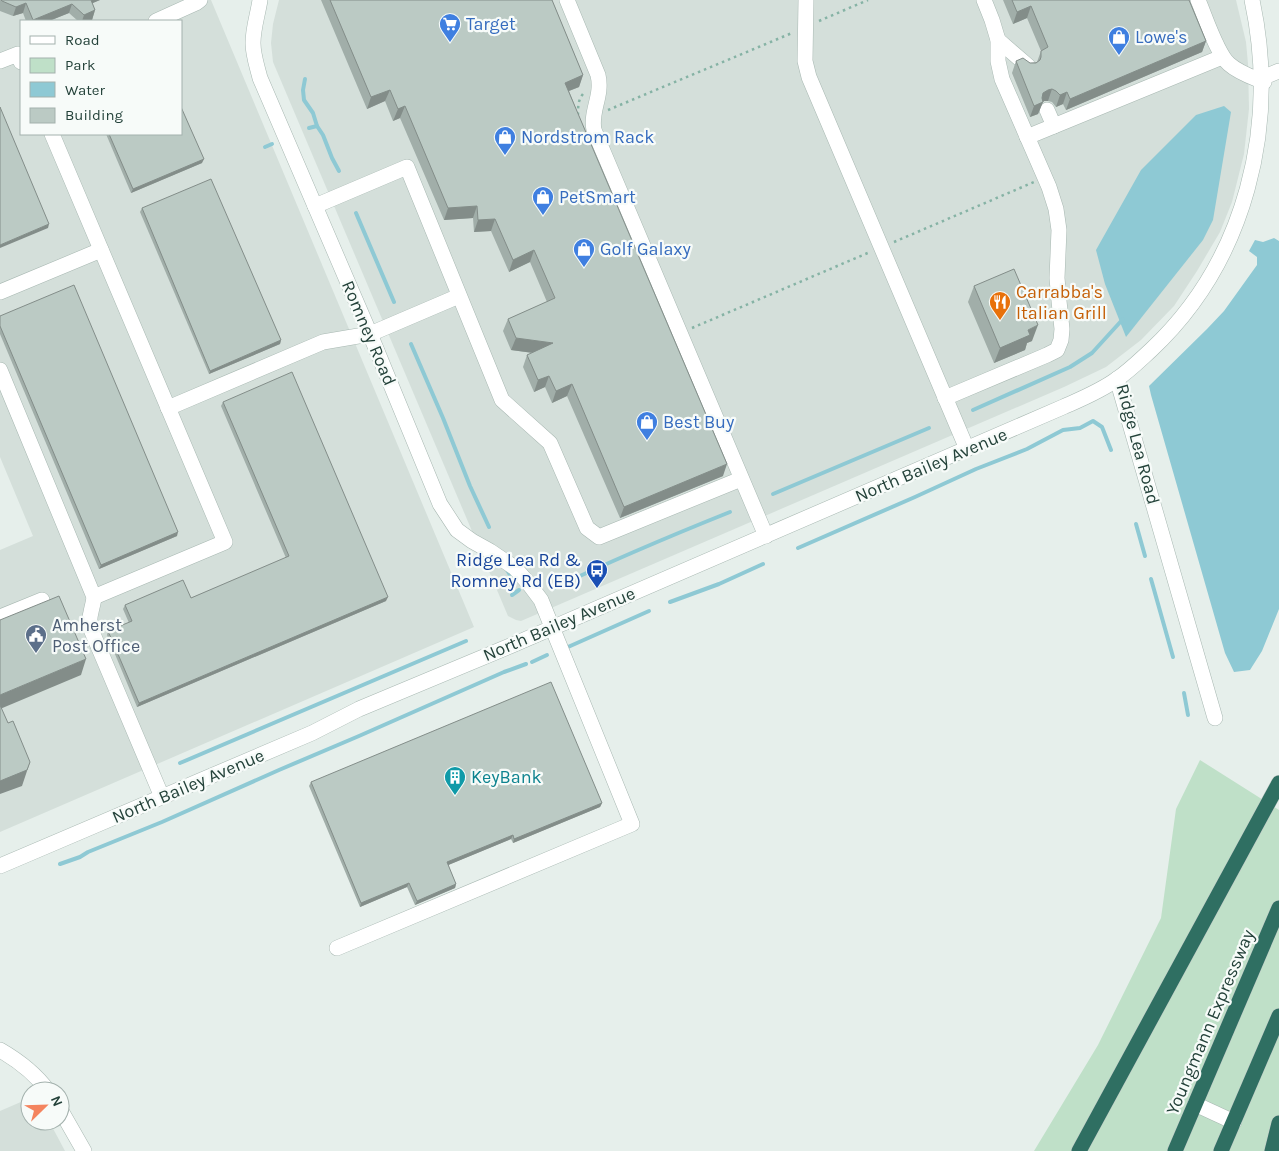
<svg xmlns="http://www.w3.org/2000/svg" width="1279" height="1151" viewBox="0 0 1279 1151" font-family="Karla,sans-serif">
	<style>
		.built { fill: #d4dfda; fill-rule: evenodd }
		.green { fill: #bfe0c8 }
		.water { fill: #8ec9d4 }
		.lines { fill: none; stroke-linecap: round; stroke-linejoin: round }
		.stream { stroke: #8ec9d4; stroke-width: 4 }
		.minor-casing { stroke: #a8b8b2; stroke-width: 16 }
		.highway-casing { stroke: #c2cac8; stroke-width: 16 }
		.path { stroke: #86b3a5; stroke-width: 2.5; stroke-dasharray: 2.5 4; stroke-linecap: butt }
		.minor { stroke: #fff; stroke-width: 15 }
		.highway { stroke: #2f6f62; stroke-width: 15 }
		.wall { fill: #a1aea9 }
		.shaded-wall { fill: #838d89 }
		.building { fill: #bbcac4; stroke: #838d89 }
		.labels { text-anchor: middle; stroke-width: 4.5; stroke-linejoin: round; paint-order: stroke }
		.shop-label { font-size: 18px; fill: #366cbe; stroke: #f7fbf9; text-anchor: start }
		.food-label { font-size: 18px; fill: #c56008; stroke: #f7fbf9; text-anchor: start }
		.street-label { font-size: 18px; fill: #24423a; stroke: #f7fbf9 }
		.transit-label { font-size: 18px; fill: #164399; stroke: #f7fbf9; text-anchor: end }
		.service-label { font-size: 18px; fill: #4e5e75; stroke: #f7fbf9; text-anchor: start }
		.culture-label { font-size: 18px; fill: #0d838f; stroke: #f7fbf9; text-anchor: start }
	</style>
	<rect width="100%" height="100%" fill="#e6efeb"/>
	<g class="built">
		<path d="M0 0H211L474 627 0 832V550L33 536 0 457ZM21 21H181V134H21Z"/>
		<polygon points="279,0 1236,0 1246,42 1248,64 1249,109 1244,154 1232,202 1220,232 1197,271 1174,306 1141,340 1106,367 1064,387 521,621 516,620 508,616 273,62 271,43 273,24"/>
		<polygon points="30,1098 30,1121 49,1121 65,1151 0,1151 0,1111"/>
	</g>
	<polygon class="green" points="1200,760 1279,810 1279,1151 1034,1151 1098,1045 1161,918 1176,809"/>
	<g class="water">
		<polygon points="1224,106 1231,112 1213,220 1203,240 1126,337 1105,284 1096,250 1141,170 1196,115"/>
		<polygon points="1274,238 1279,241 1279,609 1262,651 1250,670 1234,672 1225,653 1151,395 1149,386 1207,329 1224,311 1257,265 1257,257 1249,251 1255,240 1263,242"/>
	</g>
	<g class="lines">
		<g class="stream">
			<polyline points="305,79 303,90 304,100 313,113 317,126 323,135 332,158 339,171"/>
			<polyline points="309,128 317,126"/>
			<polyline points="265,147 272,144"/>
			<polyline points="356,213 394,302"/>
			<polyline points="411,344 443,418 470,486 489,527"/>
			<polyline points="973,410 1070,367 1092,353 1123,319"/>
			<polyline points="773,494 929,428"/>
			<polyline points="1136,524 1145,556"/>
			<polyline points="798,548 915,497 976,469 1027,449 1063,430 1080,428 1093,421 1102,427 1111,450"/>
			<polyline points="507,570 515,583"/>
			<polyline points="1151,579 1173,657"/>
			<path d="M552 589C611 561 670 536 730 512"/>
			<polyline points="512,595 519,590"/>
			<polyline points="670,602 719,584 763,564"/>
			<polyline points="568,647 649,611"/>
			<polyline points="532,662 547,655"/>
			<polyline points="1184,693 1188,715"/>
			<polyline points="180,763 466,641"/>
			<polyline points="60,864 80,857 88,852 162,822 279,770 359,736 504,672 526,664"/>
		</g>
		<g class="minor-casing">
			<g id="minor">
				<path d="M260 0C258 14 253 28 253 43 253 55 257 66 260 78L370 334 440 504 457 530 472 541 490 551 515 568 529 584 541 600 632 824 337 948"/>
				<path d="M567 0 598 75C603 96 590 111 594 130L766 536"/>
				<polyline points="806,0 805,61 809,77 967,449"/>
				<path d="M1198 0C1205 16 1217 54 1229 64 1239 73 1252 77 1264 82"/>
				<polyline points="156,21 196,3 200,0"/>
				<polyline points="998,40 1028,66"/>
				<polyline points="0,61 18,54 21,62"/>
				<polyline points="1264,77 1279,71"/>
				<polyline points="1047,110 1054,126"/>
				<polyline points="52,134 225,542 94,597"/>
				<polyline points="1027,137 1222,57"/>
				<polyline points="315,206 407,167 502,400 550,443 587,528 599,537 741,479"/>
				<polyline points="0,292 101,250"/>
				<path d="M0 370 94 597C93 608 88 616 90 627L162 797"/>
				<polyline points="1117,379 1215,718"/>
				<polyline points="945,398 1047,355 1057,350 1061,340 1062,329 1059,301 1057,278 1059,230 1056,209 1049,187 1002,79 998,61 998,40 992,20 984,0"/>
				<polyline points="168,408 323,342 370,334 459,296"/>
				<polyline points="0,617 42,600"/>
				<path d="M0 866 312 733 359 709 510 646 1063 407C1081 399 1101 391 1117 379 1129 371 1140 360 1151 350 1246 261 1279 126 1252 0"/>
				<path d="M0 1050C19 1061 35 1073 48 1091"/>
				<polyline points="1195,1104 1234,1122"/>
				<polyline points="60,1109 84,1151"/>
			</g>
		</g>
		<g class="highway-casing">
			<g id="highway">
				<polyline points="1079,1151 1279,783"/>
				<polyline points="1175,1151 1279,908"/>
				<polyline points="1221,1151 1279,1016"/>
				<polyline points="1272,1151 1279,1123"/>
			</g>
		</g>
		<g class="path">
			<polyline points="819,21 868,0"/>
			<polyline points="608,110 792,33"/>
			<path d="M578 115C578 107 578 100 583 94"/>
			<polyline points="894,242 1034,182"/>
			<polyline points="692,328 870,252"/>
		</g>
		<use href="#minor" class="minor"/>
		<use href="#highway" class="highway"/>
	</g>
	<g class="wall">
		<polygon points="0,0 100,0 92,3 95,10 92,20 88,21 78,21 69,13 49,21 26,21 23,13 13,16 0,11"/>
		<polygon points="321,0 552,0 583,75 579,87 569,91 723,476 620,518 567,396 552,403 545,387 534,392 523,367 527,355 533,353 511,350 503,331 508,319 547,302 530,262 509,272 491,231 474,232 473,218 444,220 400,118 393,121 385,101 367,109"/>
		<polygon points="1003,0 1189,0 1206,41 1202,52 1066,110 1063,104 1056,107 1052,102 1048,101 1044,101 1043,102 1038,114 1030,117 1012,73 1016,61 1030,63 1037,62 1041,51 1027,18 1013,24"/>
		<polygon points="106,134 181,134 202,163 131,193"/>
		<polygon points="142,208 281,340 280,344 209,374 140,212"/>
		<polygon points="974,286 1032,341 1027,343 1025,350 994,363 968,302"/>
		<polygon points="0,316 177,536 99,569 0,334"/>
		<polygon points="223,402 386,601 137,707 107,635 108,631 129,623 123,609 125,605 191,598 286,558 221,406"/>
		<polygon points="311,782 602,803 600,807 513,843 511,839 448,865 456,884 455,888 415,905 407,887 360,907 309,786"/>
	</g>
	<g class="shaded-wall">
		<polygon points="88,0 100,0 86,6"/>
		<polygon points="26,3 23,13 13,16 16,7"/>
		<polygon points="72,4 69,13 49,21 33,21 33,20"/>
		<polygon points="1031,6 1027,18 1013,24 1017,12"/>
		<polygon points="95,10 92,20 88,21 82,21 84,15"/>
		<polygon points="1206,41 1202,52 1066,110 1070,99"/>
		<polygon points="583,75 579,87 561,94 565,83"/>
		<polygon points="1052,89 1048,101 1044,101 1042,103 1043,102 1038,114 1030,117 1034,106 1043,93 1048,90"/>
		<polygon points="390,90 385,101 367,109 371,97"/>
		<polygon points="1067,92 1063,104 1056,107 1060,95"/>
		<polygon points="405,106 400,118 393,121 398,109"/>
		<polygon points="204,159 202,163 131,193 133,189"/>
		<polygon points="477,206 473,218 444,220 448,208"/>
		<polygon points="495,219 491,231 474,232 478,220"/>
		<polygon points="49,224 48,228 0,248 0,245"/>
		<polygon points="534,250 530,262 509,272 513,260"/>
		<polygon points="1038,325 1032,341 1027,343 1025,350 994,363 1000,348 1028,330"/>
		<polygon points="516,338 553,343 549,355 511,350"/>
		<polygon points="281,340 280,344 209,374 210,371"/>
		<polygon points="549,376 545,387 534,392 538,380"/>
		<polygon points="572,384 567,396 552,403 556,391"/>
		<polygon points="727,464 723,476 620,518 624,507"/>
		<polygon points="178,532 177,536 99,569 101,565"/>
		<polygon points="388,597 386,601 137,707 139,703"/>
		<polygon points="86,659 81,675 0,709 0,695"/>
		<polygon points="30,762 22,786 0,794 0,781"/>
		<polygon points="602,803 600,807 513,843 514,839"/>
		<polygon points="513,835 511,839 446,866 447,862"/>
		<polygon points="409,883 407,887 360,907 361,903"/>
		<polygon points="456,884 455,888 415,905 417,901"/>
	</g>
	<g class="building">
		<polygon points="1,0 91,0 95,10 84,15 72,4 33,20 26,3 16,7 2,1"/>
		<polygon points="330,0 552,0 583,75 565,83 727,464 624,507 572,384 556,391 549,376 538,380 527,355 553,343 516,338 508,319 555,298 534,250 513,260 495,219 478,220 477,206 448,208 405,106 398,109 390,90 371,97"/>
		<polygon points="1012,0 1189,0 1206,41 1070,99 1067,92 1060,95 1056,91 1052,89 1048,90 1043,93 1042,98 1043,102 1034,106 1016,61 1023,58 1030,63 1036,63 1040,60 1041,57 1041,51 1048,47 1031,6 1017,12"/>
		<polygon points="0,107 49,224 0,245"/>
		<polygon points="181,107 204,159 133,189 109,134 181,134"/>
		<polygon points="211,179 281,340 210,371 142,208"/>
		<polygon points="1014,269 1038,325 1028,330 1030,335 1000,348 974,286"/>
		<polygon points="74,285 178,532 101,565 0,326 0,316"/>
		<polygon points="292,372 388,597 139,703 108,631 132,621 125,605 183,580 191,598 289,556 223,402"/>
		<polygon points="59,596 86,659 0,695 0,620"/>
		<polygon points="551,682 602,803 514,839 513,835 447,862 456,884 417,901 409,883 361,903 311,782"/>
		<polygon points="0,705 8,723 13,721 30,762 27,770 0,781"/>
	</g>
	<defs>
		<g id="supermarket-pin" transform="scale(1.125)"><path d="M0 17L-7.5 6A9.5 9.5 0 1 1 7.5 6Z" fill="#3f7fe0" stroke="#f7fbf9"/><path d="M-6-5.5h2.5l.6 2H6L4.5 2H-2.5L-4.4-4H-6ZM-1.5 3.2a1.3 1.3 0 1 0 .1 0ZM3 3.2a1.3 1.3 0 1 0 .1 0Z" fill="#fff"/></g>
		<g id="shop-pin" transform="scale(1.125)"><path d="M0 17L-7.5 6A9.5 9.5 0 1 1 7.5 6Z" fill="#3f7fe0" stroke="#f7fbf9"/><path d="M-5-2.5h2.3a2.7 3.5 0 0 1 5.4 0H5L5.5 6h-11ZM-1.5-2.5h3a1.5 2.3 0 0 0-3 0Z" fill="#fff"/></g>
		<g id="restaurant-pin" transform="scale(1.125)"><path d="M0 17L-7.5 6A9.5 9.5 0 1 1 7.5 6Z" fill="#e8710a" stroke="#f7fbf9"/><path d="M-5-6h1v4h1v-4h1v4h1v-4h1v5L-1.5 .5V6h-2V.5L-5-1ZM5-6V6H3V1.5H1.5Q1.5-4 5-6Z" fill="#fff"/></g>
		<g id="bus-pin" transform="scale(1.125)"><path d="M0 17L-7.5 6A9.5 9.5 0 1 1 7.5 6Z" fill="#1a4fb4" stroke="#f7fbf9"/><path d="M-5-6H5V4H4V6H2V4H-2V6H-4V4H-5ZM-3.5-4V0h7V-4ZM-3.5 1.2v1.5H-2V1.2ZM2 1.2v1.5H3.5V1.2Z" fill="#fff"/></g>
		<g id="civic-pin" transform="scale(1.125)"><path d="M0 17L-7.5 6A9.5 9.5 0 1 1 7.5 6Z" fill="#5c6f8a" stroke="#f7fbf9"/><path d="M-.6-6.5H3V-4.5H.6V-3L4-1V1h2V6H-6V1h2V-1L-.6-3ZM-1.2 2.5V6h2.4V2.5Z" fill="#fff"/></g>
		<g id="building-pin" transform="scale(1.125)"><path d="M0 17L-7.5 6A9.5 9.5 0 1 1 7.5 6Z" fill="#0f9aa8" stroke="#f7fbf9"/><path d="M-4-6H4V6H1V3H-1V6H-4ZM-2.5-4.3h1.7v1.8h-1.7ZM.8-4.3h1.7v1.8H.8ZM-2.5-1h1.7V.8h-1.7ZM.8-1h1.7V.8H.8Z" fill="#fff"/></g>
	</defs>
	<g fill-rule="evenodd">
		<use href="#supermarket-pin" x="450" y="24"/>
		<use href="#shop-pin" x="1119" y="37"/>
		<use href="#shop-pin" x="505" y="137"/>
		<use href="#shop-pin" x="543" y="197"/>
		<use href="#shop-pin" x="584" y="249"/>
		<use href="#restaurant-pin" x="1000" y="302"/>
		<use href="#shop-pin" x="647" y="422"/>
		<use href="#bus-pin" x="597" y="570"/>
		<use href="#civic-pin" x="36" y="635"/>
		<use href="#building-pin" x="455" y="777"/>
	</g>
	<g class="labels">
		<g class="shop-label">
			<text x="466" y="30">Target</text>
			<text x="1135" y="43">Lowe's</text>
			<text x="521" y="143">Nordstrom Rack</text>
			<text x="559" y="203">PetSmart</text>
			<text x="600" y="255">Golf Galaxy</text>
			<text x="663" y="428">Best Buy</text>
		</g>
		<g class="food-label">
			<text x="1016" y="298">Carrabba's<tspan x="1016" dy="21">Italian Grill</tspan></text>
		</g>
		<g class="street-label">
			<text transform="translate(369 333) rotate(67)" y="6">Romney Road</text>
			<text transform="translate(1138 444) rotate(75)" y="6">Ridge Lea Road</text>
			<text transform="translate(931 465) rotate(-23)" y="6">North Bailey Avenue</text>
			<text transform="translate(559 624) rotate(-23)" y="6">North Bailey Avenue</text>
			<text transform="translate(188 786) rotate(-23)" y="6">North Bailey Avenue</text>
			<text transform="translate(1210 1022) rotate(-67)" y="6">Youngmann Expressway</text>
		</g>
		<g class="transit-label">
			<text x="581" y="566">Ridge Lea Rd &amp;<tspan x="581" dy="21">Romney Rd (EB)</tspan></text>
		</g>
		<g class="service-label">
			<text x="52" y="631">Amherst<tspan x="52" dy="21">Post Office</tspan></text>
		</g>
		<g class="culture-label">
			<text x="471" y="783">KeyBank</text>
		</g>
	</g>
	<rect x="20" y="20" width="162" height="115" fill="#f7fbf9" stroke="#a3b1ad"/>
	<rect x="30" y="36" width="25" height="8" fill="#ffffff" stroke="#a3b1ad"/>
	<text x="65" y="45" font-size="15" fill="#24423a">Road</text>
	<rect x="30" y="58" width="25" height="15" fill="#bfe0c8" stroke="#a3b1ad"/>
	<text x="65" y="70" font-size="15" fill="#24423a">Park</text>
	<rect x="30" y="82" width="25" height="15" fill="#8ec9d4" stroke="#a3b1ad"/>
	<text x="65" y="95" font-size="15" fill="#24423a">Water</text>
	<rect x="30" y="108" width="25" height="15" fill="#bbcac4" stroke="#a3b1ad"/>
	<text x="65" y="120" font-size="15" fill="#24423a">Building</text>
	<g transform="translate(45 1106) rotate(67)"><circle r="24" fill="#f7fbf9" stroke="#a3b1ad"/>
	<path d="M0-4L9 19L0 12L-9 19Z" fill="#f4845f"/>
	<text y="-8" font-size="14" font-weight="bold" text-anchor="middle" fill="#24423a">N</text>
	</g>
</svg>
